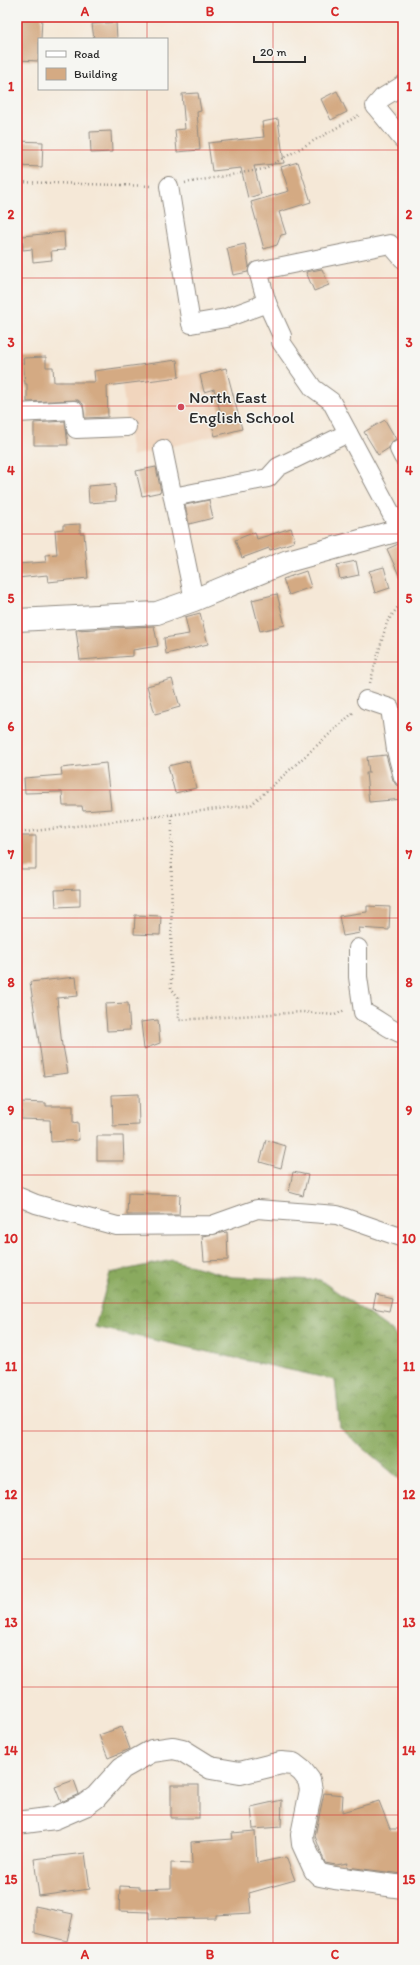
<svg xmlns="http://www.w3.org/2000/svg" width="420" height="1965" viewBox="0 0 420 1965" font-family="Itim,sans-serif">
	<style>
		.built { fill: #f1d5bd }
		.forest { fill: url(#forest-crowns); stroke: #5a6a44 }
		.building { fill: #d4aa83 }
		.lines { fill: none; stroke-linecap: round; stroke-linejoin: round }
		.minor-casing { stroke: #908a81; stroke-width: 20 }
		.tertiary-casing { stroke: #908a81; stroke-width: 24 }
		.secondary-casing { stroke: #908a81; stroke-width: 24 }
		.path { stroke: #908a81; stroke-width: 2.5; stroke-dasharray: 1 3; stroke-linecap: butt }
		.minor { stroke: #fff; stroke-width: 18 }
		.tertiary { stroke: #fff; stroke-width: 22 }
		.secondary { stroke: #fff; stroke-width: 22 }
		.grid { fill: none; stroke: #d62828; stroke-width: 1; stroke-opacity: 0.55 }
		.poi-dot { fill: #d1495b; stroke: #f6f6f2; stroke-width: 1.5 }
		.labels { text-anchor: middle; stroke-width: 3; stroke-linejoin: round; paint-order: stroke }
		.poi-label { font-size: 17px; fill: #2b2b2b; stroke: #f6f6f2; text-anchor: start }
		.neatline { fill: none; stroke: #d62828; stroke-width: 1.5 }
		.grid-label { font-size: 13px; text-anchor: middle; font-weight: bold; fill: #d62828 }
	</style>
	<defs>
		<pattern id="forest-crowns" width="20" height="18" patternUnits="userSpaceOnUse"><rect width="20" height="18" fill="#8aaa5e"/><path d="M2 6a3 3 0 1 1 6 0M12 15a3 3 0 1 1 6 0" fill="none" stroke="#718b4e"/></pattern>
	</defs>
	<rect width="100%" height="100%" fill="#f6f6f2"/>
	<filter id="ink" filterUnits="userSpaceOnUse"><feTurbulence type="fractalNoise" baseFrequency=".025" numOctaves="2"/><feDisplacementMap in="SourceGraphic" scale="8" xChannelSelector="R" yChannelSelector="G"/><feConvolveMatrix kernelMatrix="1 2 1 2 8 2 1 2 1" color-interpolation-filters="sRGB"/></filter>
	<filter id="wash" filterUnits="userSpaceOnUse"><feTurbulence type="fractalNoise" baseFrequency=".012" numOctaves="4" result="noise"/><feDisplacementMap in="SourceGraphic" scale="16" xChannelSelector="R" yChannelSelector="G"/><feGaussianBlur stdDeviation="0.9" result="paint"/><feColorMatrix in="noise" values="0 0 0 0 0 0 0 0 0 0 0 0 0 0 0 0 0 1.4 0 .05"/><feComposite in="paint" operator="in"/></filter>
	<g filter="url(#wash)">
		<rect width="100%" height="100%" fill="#f5e8d7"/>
		<polygon class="built" points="177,360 179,376 226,368 242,429 132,456 122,384 96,388 94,371"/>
		<polygon class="forest" points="172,1260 232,1277 320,1280 391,1330 403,1345 403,1482 340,1428 335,1380 95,1327 110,1273"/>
		<g id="blocks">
			<g class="building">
				<polygon points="19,17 42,17 41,39 39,39 39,61 17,60"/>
				<polygon points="116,22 117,39 94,39 92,24"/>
				<polygon points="337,91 347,112 331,120 321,99"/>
				<polygon points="198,93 201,111 197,112 200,150 177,152 175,130 185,129 182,94"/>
				<polygon points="278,119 284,163 254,166 261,194 248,198 241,168 212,171 208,143 264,137 262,122"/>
				<polygon points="111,131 112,152 91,153 90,132"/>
				<polygon points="17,141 43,142 42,167 17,166"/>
				<polygon points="298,162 311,202 279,212 286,234 281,235 277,245 264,249 251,202 289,191 281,167"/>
				<polygon points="64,232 65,250 51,251 52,260 33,262 32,249 23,250 22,236"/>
				<polygon points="245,244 249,266 248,272 233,275 227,248"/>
				<polygon points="322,269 329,285 314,291 306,272"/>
				<polygon points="46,357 46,367 53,367 54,382 95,382 94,371 177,360 179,377 107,386 108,417 85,418 83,404 78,400 27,402 27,384 25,384 23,358"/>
				<polygon points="226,368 242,429 215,436 211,421 222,418 214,389 204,392 200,375"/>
				<polygon points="385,420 396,439 390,443 389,448 378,455 364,432"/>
				<polygon points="65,421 68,445 34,445 34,423"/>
				<polygon points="156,467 161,492 142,496 136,471"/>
				<polygon points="115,484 116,501 89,503 88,486"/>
				<polygon points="209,500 213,518 189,524 185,505"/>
				<polygon points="80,524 80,533 84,533 88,578 48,582 47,575 17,578 17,564 46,562 45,555 57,554 55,530 63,529 63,525"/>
				<polygon points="291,528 295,539 293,539 294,542 270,550 269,548 242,558 235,540 255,532 257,539"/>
				<polygon points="403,542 403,584 387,549"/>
				<polygon points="356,561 359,575 340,579 337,565"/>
				<polygon points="384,567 390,588 375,593 369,571"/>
				<polygon points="306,571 311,587 289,595 283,579"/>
				<polygon points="277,594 285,625 260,631 252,600"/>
				<polygon points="200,613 208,644 166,654 164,638 189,634 185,617"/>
				<polygon points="154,626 158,646 133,650 133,656 80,660 76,630"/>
				<polygon points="172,679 180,707 155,714 147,686"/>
				<polygon points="386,755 393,780 396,785 403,787 403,799 369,802 366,773 369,773 367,757"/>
				<polygon points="189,761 196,788 175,793 168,766"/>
				<polygon points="106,763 111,809 83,811 82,806 63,806 62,792 25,793 24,778 62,775 61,768"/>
				<rect x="21" y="836" width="15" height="33"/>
				<polygon points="80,889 80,906 56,907 55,890"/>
				<polygon points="367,906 390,907 389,930 359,928 360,933 343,936 339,916 367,912"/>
				<polygon points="135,915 161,916 160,935 134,934"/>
				<polygon points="76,977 78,996 57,998 62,1046 63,1046 68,1073 44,1076 30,982"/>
				<polygon points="128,1003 130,1030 107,1031 105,1004"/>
				<polygon points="158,1020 160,1043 144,1049 141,1022"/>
				<polygon points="138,1094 139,1125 113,1126 112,1095"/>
				<polygon points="22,1102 46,1103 46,1106 73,1106 73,1123 78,1122 79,1140 51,1142 50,1120 21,1119"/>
				<polygon points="97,1136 123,1136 124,1161 97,1161"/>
				<polygon points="266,1140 286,1146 281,1168 260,1162"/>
				<polygon points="293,1172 308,1175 303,1196 289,1192"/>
				<polygon points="128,1193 180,1195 179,1215 127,1215"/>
				<polygon points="227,1232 228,1260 204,1261 202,1236"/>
				<polygon points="376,1294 392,1298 389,1311 373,1308"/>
				<polygon points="122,1727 130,1749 108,1758 99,1735"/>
				<polygon points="74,1780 79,1794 61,1802 55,1787"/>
				<rect x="171" y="1785" width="28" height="33"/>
				<polygon points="324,1793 343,1795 342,1812 379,1801 390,1829 403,1829 403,1874 347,1867 348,1863 336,1865 325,1863 315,1836"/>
				<polygon points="282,1800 281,1827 253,1829 251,1807"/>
				<polygon points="255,1831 257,1863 286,1857 295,1880 249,1893 251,1913 216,1915 216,1918 149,1919 149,1912 119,1911 120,1886 140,1887 140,1889 171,1888 171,1863 192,1864 191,1842 233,1839 232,1833"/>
				<polygon points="85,1853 90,1889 39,1896 34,1859"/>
				<polygon points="35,1906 73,1914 67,1941 35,1933"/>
			</g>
		</g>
	</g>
	<g filter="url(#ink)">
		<use href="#blocks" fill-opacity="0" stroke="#908a81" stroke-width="1"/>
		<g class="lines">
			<g class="minor-casing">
				<g id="minor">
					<polyline points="403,85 382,98 375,106 403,140"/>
					<polyline points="169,186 191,324 226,318 267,303 258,271 390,244 403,259"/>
					<polyline points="267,303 282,336 281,342 313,388 331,401 400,530"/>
					<polyline points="17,413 74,410 76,429 127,427"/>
					<polyline points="163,449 194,600"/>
					<polyline points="399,449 403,457"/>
					<polyline points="173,497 268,478 278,467 348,433"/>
					<polyline points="366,700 390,708 396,750 403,777"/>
					<path d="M358 948V977L363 1012C378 1018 388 1030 403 1034"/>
					<polyline points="17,1196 36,1204 117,1226 212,1225 257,1209 337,1215 403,1238"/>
				</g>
			</g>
			<g class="tertiary-casing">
				<polyline id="tertiary" points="17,1823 55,1818 85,1805 96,1797 122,1768 152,1751 173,1748 182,1750 211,1768 240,1773 281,1763 293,1764 302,1771 309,1780 311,1790 302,1835 303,1844 315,1870 320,1875 335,1878 403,1887"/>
			</g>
			<g class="secondary-casing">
				<polyline id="secondary" points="17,620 157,613 194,600 288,561 403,529"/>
			</g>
			<g class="path">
				<polyline points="17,182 152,186"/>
				<polyline points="185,183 264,169 361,114"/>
				<polyline points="370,683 387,622 403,600"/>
				<polyline points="172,815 171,988 178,997 179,1020 302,1012 335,1015 345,1010"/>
				<polyline points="17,833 251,805 355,711"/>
			</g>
			<use href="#minor" class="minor"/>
			<use href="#tertiary" class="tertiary"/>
			<use href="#secondary" class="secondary"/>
		</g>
	</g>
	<path class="grid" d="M147 17V39M273 17V1948M147 89V1948M17 150H403M17 278H403M17 406H403M17 534H403M17 662H403M17 790H403M17 918H403M17 1047H403M17 1175H403M17 1303H403M17 1431H403M17 1559H403M17 1687H403M17 1815H403"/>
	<circle class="poi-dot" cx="181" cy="407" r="4"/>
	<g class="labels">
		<g class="poi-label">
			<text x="189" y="403">North East<tspan x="189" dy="20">English School</tspan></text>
		</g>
	</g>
	<rect width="420" height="1965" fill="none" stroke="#f6f6f2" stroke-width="44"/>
	<rect x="38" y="38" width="130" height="52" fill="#f6f6f2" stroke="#a5a5a2"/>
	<rect x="46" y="51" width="20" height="6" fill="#ffffff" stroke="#a5a5a2"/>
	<text x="74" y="58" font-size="12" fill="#2b2b2b">Road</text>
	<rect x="46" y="68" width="20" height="12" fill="#d4aa83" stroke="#a5a5a2"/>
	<text x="74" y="78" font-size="12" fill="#2b2b2b">Building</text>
	<path d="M254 56v6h51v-6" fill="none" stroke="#2b2b2b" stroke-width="2"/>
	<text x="260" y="56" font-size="12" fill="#2b2b2b" stroke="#f6f6f2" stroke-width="3" paint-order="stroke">20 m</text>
	<rect x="22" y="22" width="376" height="1921" class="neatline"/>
	<g class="grid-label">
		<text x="85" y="16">A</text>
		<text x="210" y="16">B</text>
		<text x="335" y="16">C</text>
		<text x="11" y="91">1</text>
		<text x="409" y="91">1</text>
		<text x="11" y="219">2</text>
		<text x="409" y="219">2</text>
		<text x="11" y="347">3</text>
		<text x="409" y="347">3</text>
		<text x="11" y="475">4</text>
		<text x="409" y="475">4</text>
		<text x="11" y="603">5</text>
		<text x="409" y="603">5</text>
		<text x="11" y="731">6</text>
		<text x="409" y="731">6</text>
		<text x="11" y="859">7</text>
		<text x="409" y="859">7</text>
		<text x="11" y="987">8</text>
		<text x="409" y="987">8</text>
		<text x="11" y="1115">9</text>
		<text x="409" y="1115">9</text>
		<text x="11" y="1243">10</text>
		<text x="409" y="1243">10</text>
		<text x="11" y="1371">11</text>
		<text x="409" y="1371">11</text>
		<text x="11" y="1499">12</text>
		<text x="409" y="1499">12</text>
		<text x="11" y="1627">13</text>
		<text x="409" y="1627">13</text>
		<text x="11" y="1755">14</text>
		<text x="409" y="1755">14</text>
		<text x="11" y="1884">15</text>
		<text x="409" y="1884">15</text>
		<text x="85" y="1959">A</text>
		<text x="210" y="1959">B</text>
		<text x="335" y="1959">C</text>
	</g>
</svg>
